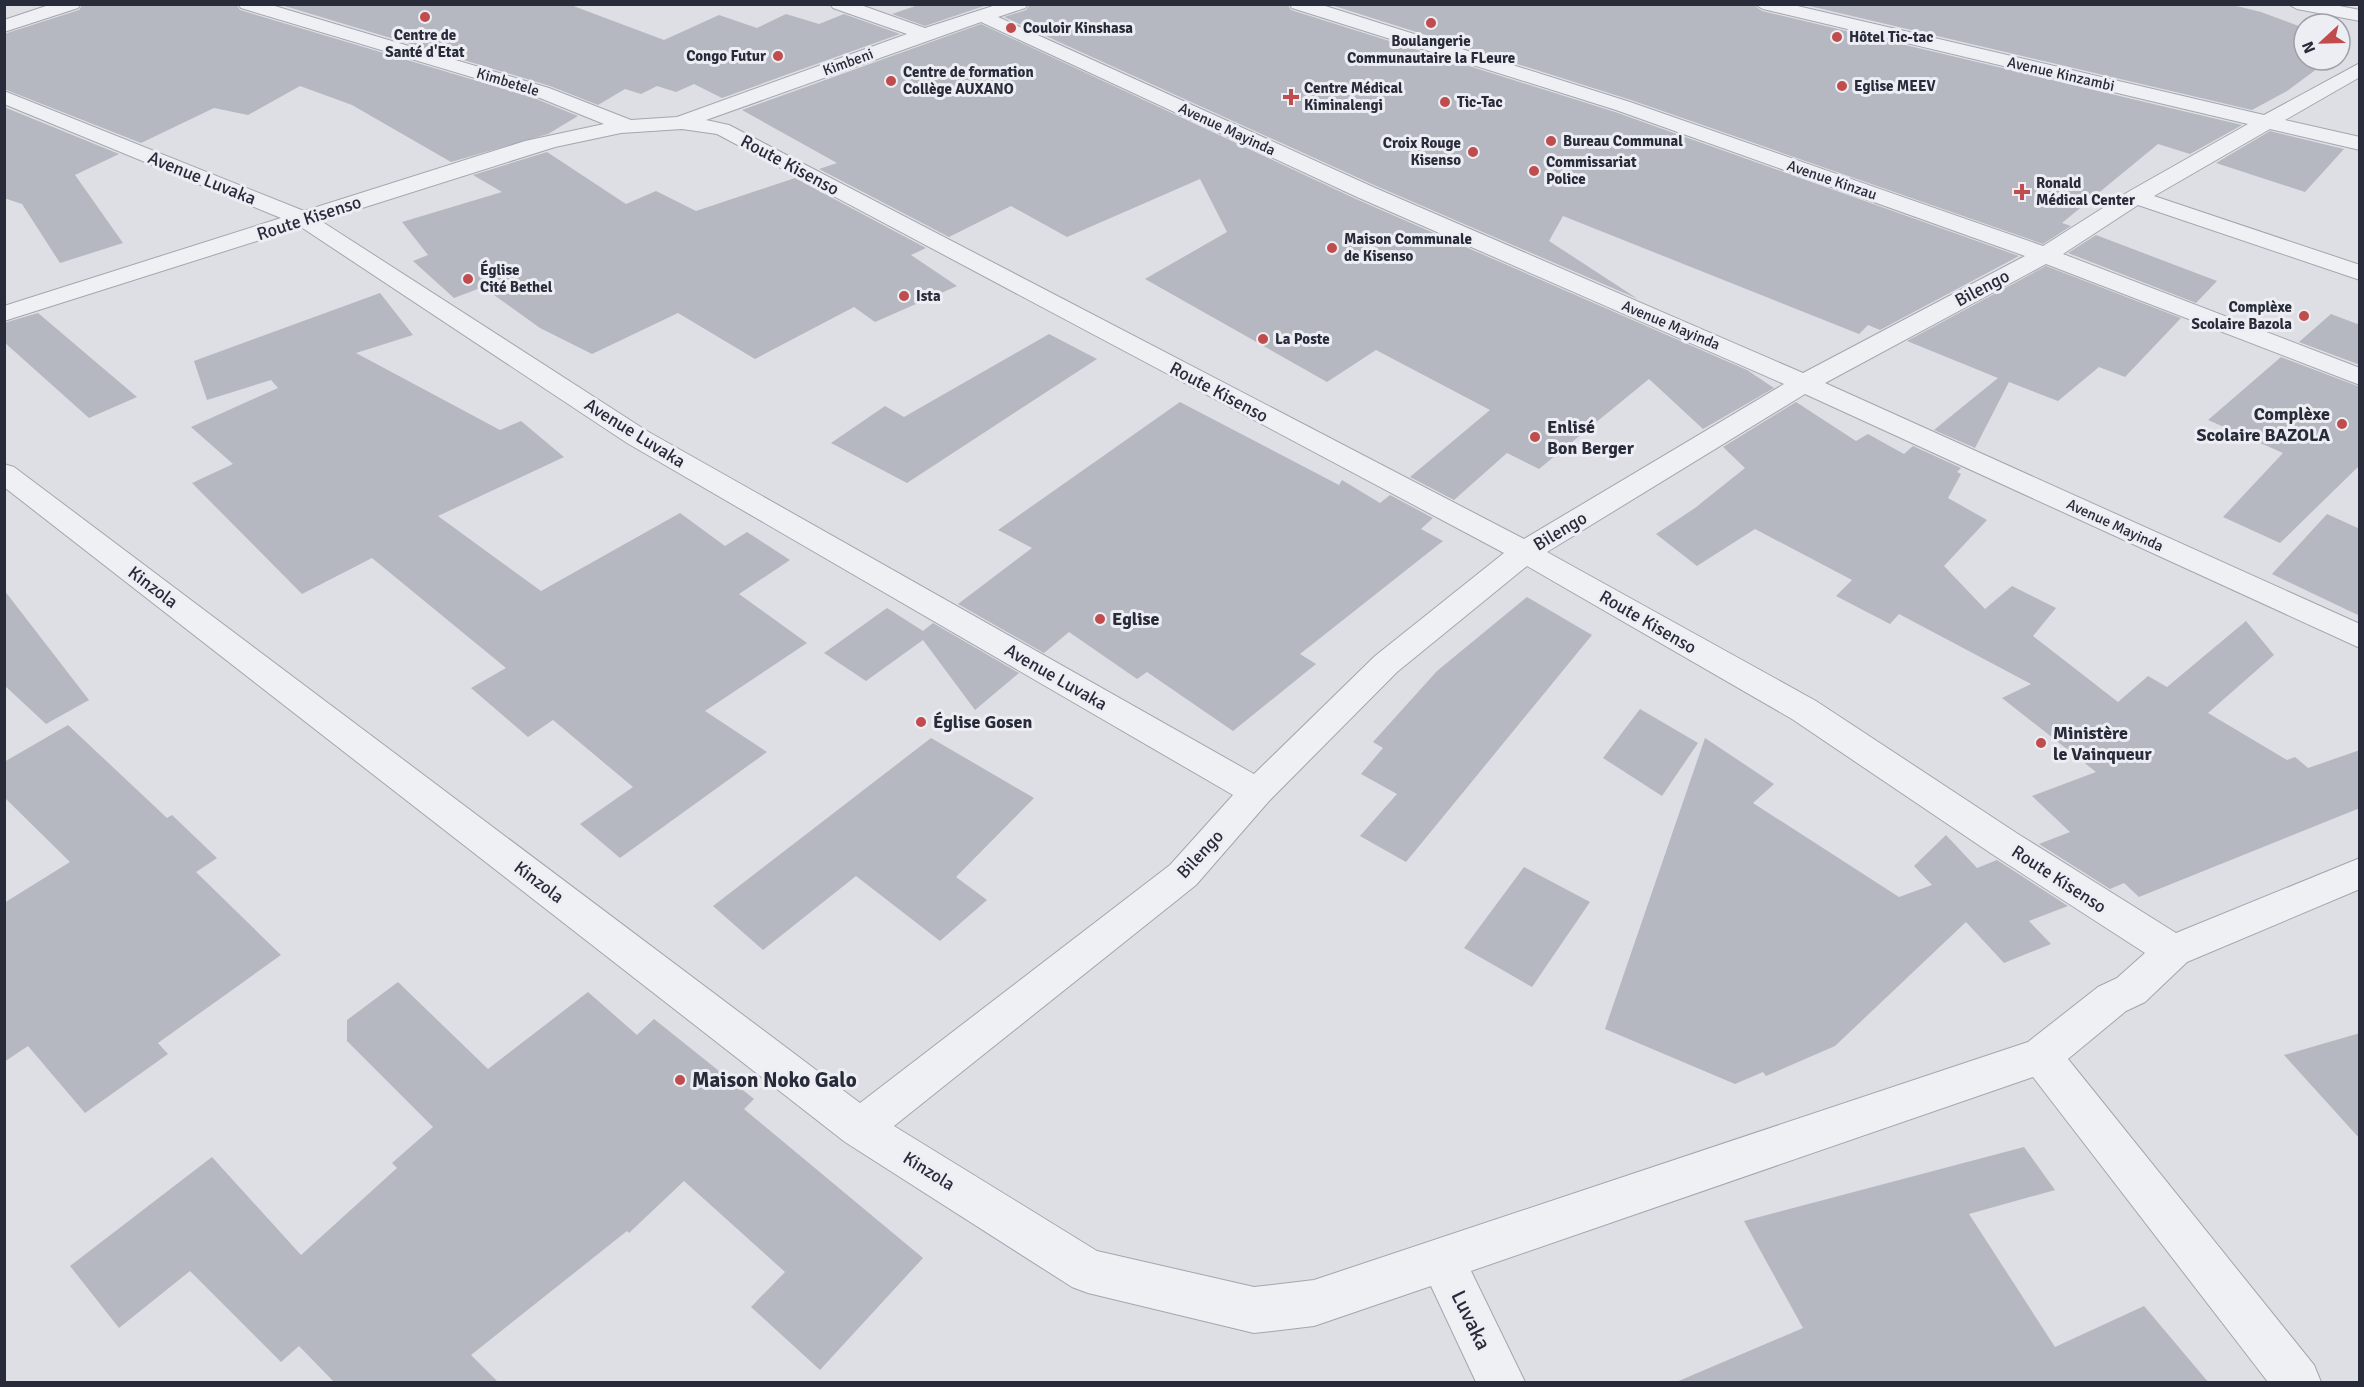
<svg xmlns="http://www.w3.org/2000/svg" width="2364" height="1387" viewBox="0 0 2364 1387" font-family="Signika,sans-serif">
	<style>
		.building { fill: #b5b8c1 }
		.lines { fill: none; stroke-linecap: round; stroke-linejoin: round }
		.minor-casing { stroke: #a3a6ae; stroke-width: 2 }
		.minor { fill: #eff0f4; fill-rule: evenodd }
		.poi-dot { fill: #c04c4d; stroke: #eceef3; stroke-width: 2 }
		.labels { text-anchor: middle; stroke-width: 6; stroke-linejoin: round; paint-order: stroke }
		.far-poi-label { font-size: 15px; font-weight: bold; fill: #282c3a; stroke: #eceef3; text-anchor: start }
		.far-street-label { font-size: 15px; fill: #282c3a; stroke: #eceef3 }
		.street-label { font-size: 18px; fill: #282c3a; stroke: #eceef3 }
		.poi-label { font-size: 18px; font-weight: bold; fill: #282c3a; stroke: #eceef3; text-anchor: start }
		.near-poi-label { font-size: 21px; font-weight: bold; fill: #282c3a; stroke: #eceef3; text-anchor: start }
		.near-street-label { font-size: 21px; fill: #282c3a; stroke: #eceef3 }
	</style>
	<rect width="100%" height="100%" fill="#dddfe5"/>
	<g class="building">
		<polygon points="83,4 236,4 240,10 534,98 578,116 548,134 451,162 352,105 300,86 248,115 214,108 141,143 4,89 4,34 79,10"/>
		<polygon points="278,4 568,4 664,40 719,15 757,28 786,14 819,24 844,14 900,34 722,98 694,84 676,92 657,86 641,94 625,89 598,105 550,86"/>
		<polygon points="921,4 990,4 925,26 892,14"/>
		<polygon points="1030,4 1287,4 1291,10 1615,112 2019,256 1880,330 1868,325 1859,334 1563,216 1549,241 1638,299 1374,185 1004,17 1026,10"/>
		<polygon points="1328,4 1752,4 1762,11 2242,125 2190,154 2158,144 2062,223 2071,226 2043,244 1631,100"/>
		<polygon points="1801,4 2228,4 2261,12 2304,28 2304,60 2329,60 2287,91 2252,110"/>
		<polygon points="981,24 1356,199 1747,370 1774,388 1703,429 1649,379 1539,469 1507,453 1454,500 1410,477 1490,410 1376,350 1327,382 1145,279 1227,232 1200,179 1067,237 1011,206 949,237 819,169 837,163 742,110"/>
		<polygon points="4,107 119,154 75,175 123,243 60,263 22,204 4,198"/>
		<polygon points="2270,131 2344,149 2305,192 2216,163"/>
		<polygon points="547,152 626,204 656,191 696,211 795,178 926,248 911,255 957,286 875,322 854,307 755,359 678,313 592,354 540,328 483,287 454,298 413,261 428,255 402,222 502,192 473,175"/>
		<polygon points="2096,235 2217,281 2196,303 2068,253"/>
		<polygon points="2046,266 2181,318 2125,377 2099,367 2058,401 2009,382 1975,448 1934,430 1998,378 1907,341"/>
		<polygon points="380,293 413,335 356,353 500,430 521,421 564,457 438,516 541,591 680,513 725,546 747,532 790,560 739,594 807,643 705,711 767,752 620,858 580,824 633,787 553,720 528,737 471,688 506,668 372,558 302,594 192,483 233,464 191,427 278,388 271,380 207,400 194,361"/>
		<polygon points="38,313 137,397 89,418 4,342 4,323"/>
		<polygon points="2331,314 2360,325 2360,365 2299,342"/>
		<polygon points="1049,334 1097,359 907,483 831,443 885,406 904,417"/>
		<polygon points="2281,357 2360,387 2360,465 2280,543 2223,517 2283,453 2208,420"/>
		<polygon points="1180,402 1339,485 1342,480 1380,503 1390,495 1433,518 1421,529 1443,541 1300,654 1316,664 1233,731 1147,672 1137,679 1069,632 1044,653 958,604 1032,548 998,530"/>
		<polygon points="1796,402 1856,441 1868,434 1904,454 1913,446 1961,468 1957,472 1961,474 1948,498 1987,520 1944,566 1985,609 2012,586 2056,608 2033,636 2118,702 2148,676 2167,687 2246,621 2274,655 2208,713 2287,760 2295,757 2308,768 2360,750 2360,808 2139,897 2124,883 2110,889 2039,844 2070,832 2032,796 2096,772 2002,698 2031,684 1899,614 1890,624 1836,596 1852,580 1755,529 1697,566 1656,534 1695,508 1745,468 1723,447"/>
		<polygon points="2327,514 2360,529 2360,616 2272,574"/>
		<polygon points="4,590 89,700 46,724 4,685"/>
		<polygon points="1527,597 1592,635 1406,862 1360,836 1397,794 1361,774 1383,748 1373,742 1437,671"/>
		<polygon points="887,608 923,631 933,623 1019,673 975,710 923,640 866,681 824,653"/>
		<polygon points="1640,709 1698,743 1662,796 1603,758"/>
		<polygon points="68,725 167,818 172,815 217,858 196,872 281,955 158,1043 168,1054 85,1113 28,1046 4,1062 4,903 70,862 4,797 4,762"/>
		<polygon points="931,738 1034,798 956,877 987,900 940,941 856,876 763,950 713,906"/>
		<polygon points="1705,738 1774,784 1753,803 1899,897 1932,885 1914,866 1946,835 1977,868 1997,860 2068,906 2029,921 2051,944 2004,963 1966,922 1835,1046 1766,1076 1763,1072 1735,1084 1605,1029"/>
		<polygon points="1524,867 1590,902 1532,987 1464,948"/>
		<polygon points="398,982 488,1069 588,992 637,1035 654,1019 754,1099 744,1109 923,1258 820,1370 751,1307 785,1272 684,1181 629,1233 627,1231 471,1355 499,1383 335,1383 299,1346 281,1362 190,1271 119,1328 70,1266 212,1157 301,1255 397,1168 392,1163 433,1127 347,1041 347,1020"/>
		<polygon points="2360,1033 2360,1139 2284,1055"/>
		<polygon points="2024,1147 2055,1190 1969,1214 2055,1347 2144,1306 2209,1383 1674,1383 1803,1328 1744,1221"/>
	</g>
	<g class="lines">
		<g class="minor-casing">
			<g id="minor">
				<polygon points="52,4 81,4 78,8 4,32 4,20"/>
				<path d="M238 4H268L549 88 631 120 677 117 907 34 833 8 830 4H858L925 28 999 4H1028L1025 8 998 17 1373 187 1803 373 2025 256 1616 110 1292 8 1289 4H1319L1630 102 2043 246 2128 192 2248 124 1763 9 1754 4H1789L2264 115 2360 63V77L2285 120 2360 137V150L2270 129 2154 196 2360 265V280L2138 205 2063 254 2360 368V385L2046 264 1825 383 2360 624V648L1805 394 1547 552 1816 701 2018 834 2176 933 2360 858V889L2187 962 2145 1002 2126 1011 2068 1059 2314 1365 2321 1382H2268L2033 1077 1471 1271 1525 1382H1476L1431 1286 1314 1326 1254 1333 1088 1293 1072 1287 845 1142 4 487V464L14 467 860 1103 1170 865 1233 795 627 443 301 227 4 321V306L281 218 4 104V91L304 211 525 141 604 124 535 96 241 8ZM981 22 1357 197 1784 384 1524 539 729 125 706 120ZM682 129 717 134 1504 553 1375 656 1254 774 647 431 321 221 555 147 621 133ZM1527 566 1792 719 1992 854 2145 953 2117 978 2098 987 2028 1042 1314 1280 1254 1287 1097 1251 894 1126 1196 885 1269 801 1397 672Z"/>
				<polygon points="2288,4 2329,4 2360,10 2360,21 2297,9"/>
			</g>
		</g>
		<use href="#minor" class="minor"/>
	</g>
	<g class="poi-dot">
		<circle cx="425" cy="17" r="6"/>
		<circle cx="1431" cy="23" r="6"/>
		<circle cx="1011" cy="28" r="6"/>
		<circle cx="1837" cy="37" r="6"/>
		<circle cx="778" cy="56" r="6"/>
		<circle cx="891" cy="81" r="6"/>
		<circle cx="1842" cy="86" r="6"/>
		<path d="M1288 88h6v6h6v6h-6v6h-6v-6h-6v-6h6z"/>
		<circle cx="1445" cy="102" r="6"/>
		<circle cx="1551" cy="141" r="6"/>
		<circle cx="1473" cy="152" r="6"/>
		<circle cx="1534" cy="171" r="6"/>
		<path d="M2019 183h6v6h6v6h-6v6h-6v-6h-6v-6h6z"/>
		<circle cx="1332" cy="248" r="6"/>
		<circle cx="468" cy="279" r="6"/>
		<circle cx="904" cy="296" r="6"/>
		<circle cx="2304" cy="316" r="6"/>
		<circle cx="1263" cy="339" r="6"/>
		<circle cx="2342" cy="424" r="6"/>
		<circle cx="1535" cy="437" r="6"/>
		<circle cx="1100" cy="619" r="6"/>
		<circle cx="921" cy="722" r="6"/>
		<circle cx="2041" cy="743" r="6"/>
		<circle cx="680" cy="1080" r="6"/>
	</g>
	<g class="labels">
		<g class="far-poi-label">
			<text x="1023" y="33">Couloir Kinshasa</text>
			<text x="425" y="40" text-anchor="middle">Centre de<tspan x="425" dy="17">Santé d'Etat</tspan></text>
			<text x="1849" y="42">Hôtel Tic-tac</text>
			<text x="1431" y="46" text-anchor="middle">Boulangerie<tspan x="1431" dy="17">Communautaire la FLeure</tspan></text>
			<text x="766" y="61" text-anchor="end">Congo Futur</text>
			<text x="903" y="77">Centre de formation<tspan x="903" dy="17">Collège AUXANO</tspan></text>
			<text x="1854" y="91">Eglise MEEV</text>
			<text x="1304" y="93">Centre Médical<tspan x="1304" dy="17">Kiminalengi</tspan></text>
			<text x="1457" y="107">Tic-Tac</text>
			<text x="1563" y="146">Bureau Communal</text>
			<text x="1461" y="148" text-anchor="end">Croix Rouge<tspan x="1461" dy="17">Kisenso</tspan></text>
			<text x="1546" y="167">Commissariat<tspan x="1546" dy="17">Police</tspan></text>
			<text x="2036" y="188">Ronald<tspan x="2036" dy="17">Médical Center</tspan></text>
			<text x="1344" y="244">Maison Communale<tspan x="1344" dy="17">de Kisenso</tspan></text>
			<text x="480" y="275">Église<tspan x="480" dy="17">Cité Bethel</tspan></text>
			<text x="916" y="301">Ista</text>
			<text x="2292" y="312" text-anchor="end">Complèxe<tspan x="2292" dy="17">Scolaire Bazola</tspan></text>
			<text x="1275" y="344">La Poste</text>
		</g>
		<g class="far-street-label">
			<text transform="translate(848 62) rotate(-20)" y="5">Kimbeni</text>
			<text transform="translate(2061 74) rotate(13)" y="5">Avenue Kinzambi</text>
			<text transform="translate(508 82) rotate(17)" y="5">Kimbetele</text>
			<text transform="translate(1227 129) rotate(25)" y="5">Avenue Mayinda</text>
			<text transform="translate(1832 180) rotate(19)" y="5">Avenue Kinzau</text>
			<text transform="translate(1671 325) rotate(23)" y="5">Avenue Mayinda</text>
			<text transform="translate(2115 525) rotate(25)" y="5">Avenue Mayinda</text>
		</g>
		<g class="street-label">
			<text transform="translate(790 165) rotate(28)" y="6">Route Kisenso</text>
			<text transform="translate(202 178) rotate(22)" y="6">Avenue Luvaka</text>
			<text transform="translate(309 218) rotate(-18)" y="6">Route Kisenso</text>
			<text transform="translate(1982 288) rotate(-28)" y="6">Bilengo</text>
			<text transform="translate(1219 392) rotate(28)" y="6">Route Kisenso</text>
			<text transform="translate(635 433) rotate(32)" y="6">Avenue Luvaka</text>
			<text transform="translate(1560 531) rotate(-31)" y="6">Bilengo</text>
			<text transform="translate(153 587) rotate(37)" y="6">Kinzola</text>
			<text transform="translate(1648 622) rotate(30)" y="6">Route Kisenso</text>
			<text transform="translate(1056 677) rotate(30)" y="6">Avenue Luvaka</text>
			<text transform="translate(1200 854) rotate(-47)" y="6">Bilengo</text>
			<text transform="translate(2059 879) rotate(33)" y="6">Route Kisenso</text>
			<text transform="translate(539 882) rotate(37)" y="6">Kinzola</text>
			<text transform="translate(929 1171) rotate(32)" y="6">Kinzola</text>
		</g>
		<g class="poi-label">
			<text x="2330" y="420" text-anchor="end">Complèxe<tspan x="2330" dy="21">Scolaire BAZOLA</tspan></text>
			<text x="1547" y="433">Enlisé<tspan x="1547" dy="21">Bon Berger</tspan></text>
			<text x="1112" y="625">Eglise</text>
			<text x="933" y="728">Église Gosen</text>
			<text x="2053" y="739">Ministère<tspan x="2053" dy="21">le Vainqueur</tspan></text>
		</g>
		<g class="near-poi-label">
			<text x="692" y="1087">Maison Noko Galo</text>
		</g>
		<g class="near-street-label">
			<text transform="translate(1471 1320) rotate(64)" y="7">Luvaka</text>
		</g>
	</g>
	<rect width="2364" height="1387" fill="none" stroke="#282c3a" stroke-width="12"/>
	<g transform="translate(2322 42) rotate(248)"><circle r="28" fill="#eceef3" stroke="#9ea0a9" stroke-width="1.5"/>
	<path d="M0-4.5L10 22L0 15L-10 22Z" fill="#c04c4d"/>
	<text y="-9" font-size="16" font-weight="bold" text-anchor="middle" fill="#282c3a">N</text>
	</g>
</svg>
